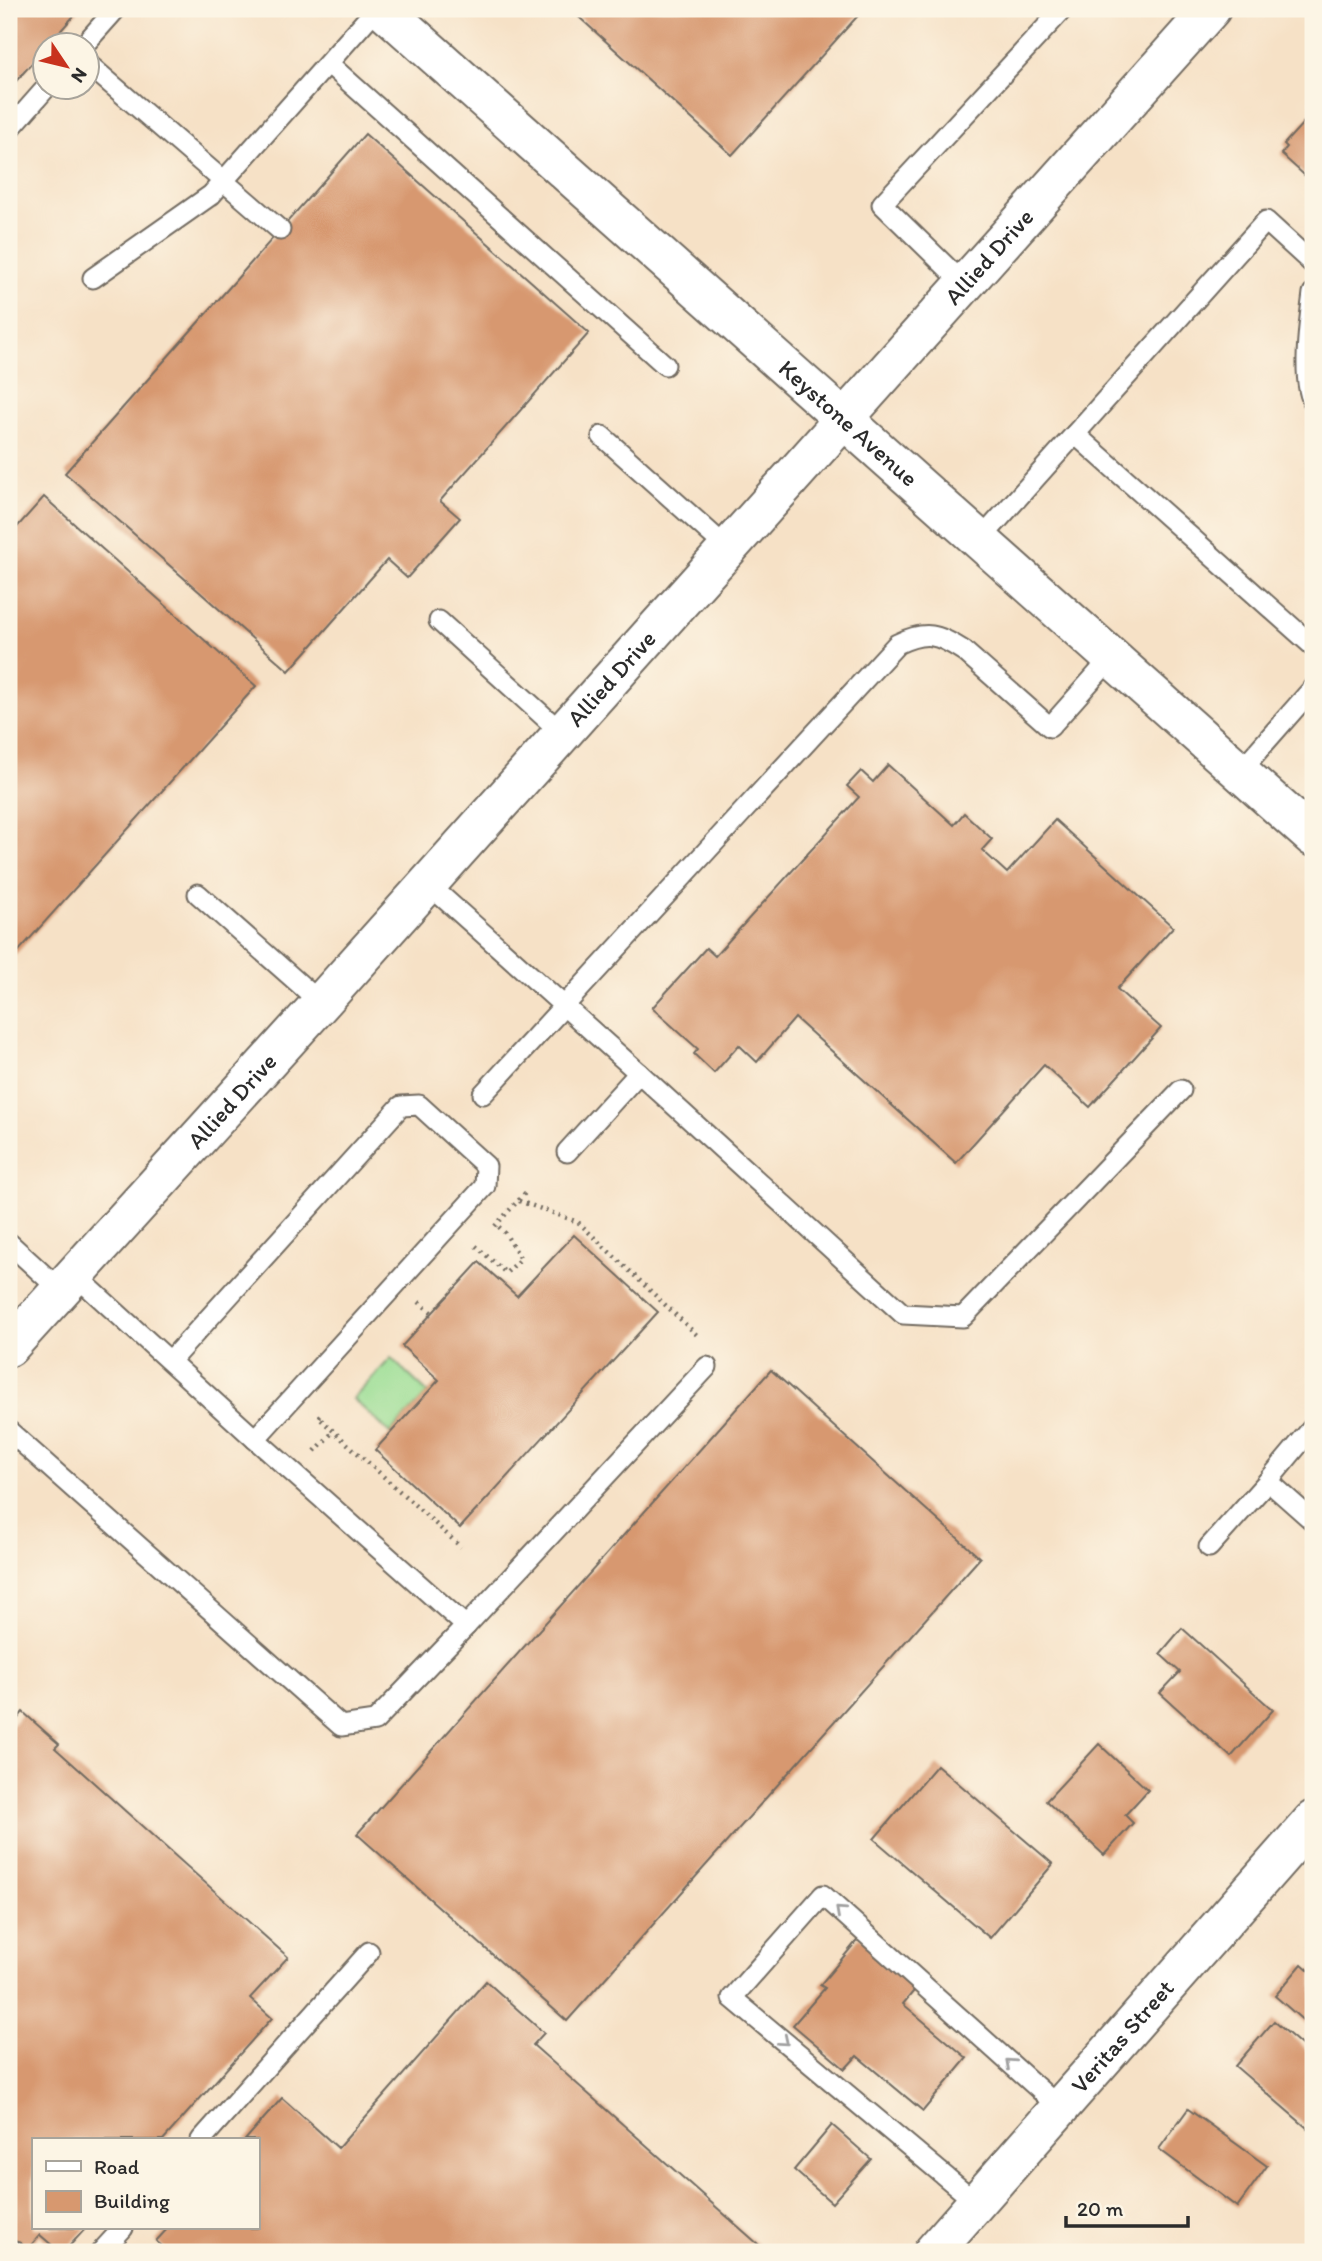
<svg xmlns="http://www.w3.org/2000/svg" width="1322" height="2261" viewBox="0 0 1322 2261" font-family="Itim,sans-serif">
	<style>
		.green { fill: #9cde95; stroke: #648460; stroke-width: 2 }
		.building { fill: #d7986f }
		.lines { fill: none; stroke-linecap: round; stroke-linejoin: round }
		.lane-casing { stroke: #726b61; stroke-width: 23 }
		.street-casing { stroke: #726b61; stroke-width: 42 }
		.secondary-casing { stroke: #726b61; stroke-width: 42 }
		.path { stroke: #726b61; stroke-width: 4.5; stroke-dasharray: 2 5; stroke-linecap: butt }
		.lane { stroke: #fff; stroke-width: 19 }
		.street { stroke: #fff; stroke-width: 38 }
		.secondary { stroke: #fff; stroke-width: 38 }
		.oneway { stroke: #a0a0a0 }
		.labels { text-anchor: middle; stroke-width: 5; stroke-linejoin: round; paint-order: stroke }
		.street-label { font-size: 24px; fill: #2b2b2b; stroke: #fcf5e5 }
	</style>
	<rect width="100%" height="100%" fill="#fcf5e5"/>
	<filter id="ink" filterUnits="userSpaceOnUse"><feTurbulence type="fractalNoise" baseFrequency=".0143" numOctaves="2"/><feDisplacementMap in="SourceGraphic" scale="14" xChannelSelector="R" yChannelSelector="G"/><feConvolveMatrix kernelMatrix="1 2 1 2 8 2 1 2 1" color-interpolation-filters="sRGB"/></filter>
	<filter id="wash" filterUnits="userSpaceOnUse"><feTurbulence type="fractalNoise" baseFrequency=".00686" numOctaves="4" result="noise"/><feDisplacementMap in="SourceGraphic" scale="28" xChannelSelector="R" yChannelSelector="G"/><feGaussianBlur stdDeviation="1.57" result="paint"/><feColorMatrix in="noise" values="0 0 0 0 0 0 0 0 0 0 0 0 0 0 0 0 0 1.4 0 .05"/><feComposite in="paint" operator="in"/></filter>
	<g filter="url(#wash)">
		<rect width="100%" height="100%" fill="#f6e1c6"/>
		<polygon class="green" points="391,1358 428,1393 390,1433 353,1399"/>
		<g id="blocks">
			<g class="building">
				<polygon points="9,9 80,9 9,89"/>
				<polygon points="570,9 864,9 732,155"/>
				<polygon points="1313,112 1313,183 1281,154 1287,147 1284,144"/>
				<polygon points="365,134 589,333 440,501 460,518 407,578 387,560 289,671 65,473"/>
				<polygon points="44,497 256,686 9,962 9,536"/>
				<polygon points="888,765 954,825 964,813 992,839 982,850 1007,873 1055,820 1173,927 1117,989 1161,1028 1090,1107 1044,1065 956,1163 795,1018 757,1062 739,1045 714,1073 694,1054 698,1049 652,1008 706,948 715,956 859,797 847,786 861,771 873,782"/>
				<polygon points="574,1235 658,1312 460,1528 375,1450 439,1380 402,1346 479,1262 517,1296"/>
				<polygon points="771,1370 980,1558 567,2021 357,1834"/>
				<polygon points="1182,1628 1273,1710 1231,1757 1160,1693 1180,1672 1160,1654"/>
				<polygon points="23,1712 59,1744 55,1748 288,1957 250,1998 272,2018 163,2140 33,2140 33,2228 86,2228 64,2252 60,2252 40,2235 25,2252 9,2238 9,1729"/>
				<polygon points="1099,1744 1148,1790 1125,1815 1133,1823 1104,1855 1046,1801"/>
				<polygon points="937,1765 1053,1864 990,1938 874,1839"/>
				<polygon points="860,1937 918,1986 903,2004 967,2058 923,2111 857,2056 845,2069 793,2025 825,1988 820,1985"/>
				<polygon points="1302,1964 1311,1972 1313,1968 1313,2029 1275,1996"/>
				<polygon points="486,1981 544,2033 533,2045 767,2252 169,2252 156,2241 168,2228 257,2228 257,2140 245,2140 282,2098 338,2148"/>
				<polygon points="1274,2021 1313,2055 1313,2133 1235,2066"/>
				<polygon points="1188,2109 1267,2166 1237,2207 1159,2149"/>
				<polygon points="832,2125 871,2159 832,2203 794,2170"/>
			</g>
		</g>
	</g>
	<g filter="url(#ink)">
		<use href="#blocks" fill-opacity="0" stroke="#726b61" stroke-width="2"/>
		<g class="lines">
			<g class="lane-casing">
				<g id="lane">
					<polyline points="83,46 116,9"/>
					<polyline points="88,64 280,230"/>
					<polyline points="329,64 665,365"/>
					<polyline points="9,130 46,88"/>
					<polyline points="93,278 211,195 376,9"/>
					<polyline points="964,284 882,204 1063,9"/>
					<path d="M1313 293C1310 317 1301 380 1313 401"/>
					<polyline points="1075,434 1313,646"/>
					<polyline points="602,436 727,548"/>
					<polyline points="980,540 1266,221 1313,264"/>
					<polyline points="439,621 562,733"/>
					<polyline points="1240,771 1313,688"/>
					<polyline points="428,884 639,1073 903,1314 963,1317 1181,1090"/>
					<polyline points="198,894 321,1003"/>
					<path d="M483 1094 897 644C926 630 938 634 964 651L1050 727 1112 657"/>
					<polyline points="567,1152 639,1073"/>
					<polyline points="9,1243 60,1290"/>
					<polyline points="74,1274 255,1439 466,1626 707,1367"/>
					<polyline points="170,1361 401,1106 419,1105 486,1166 485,1186 255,1439"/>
					<polyline points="1313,1427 1268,1481 1313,1521"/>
					<polyline points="9,1431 341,1726 375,1721 466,1626"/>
					<polyline points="1209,1547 1268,1481"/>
					<polyline points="201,2140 369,1952"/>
					<polyline points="977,2203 732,1998 823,1895 1060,2108"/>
					<polyline points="9,2251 15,2252"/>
					<polyline points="101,2252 123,2228"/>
				</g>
			</g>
			<g class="street-casing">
				<g id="street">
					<path id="s1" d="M383 9 1313 837"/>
					<path id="s2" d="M9 1347 321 1003 1211 9"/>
				</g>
			</g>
			<g class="secondary-casing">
				<g id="secondary">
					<path id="s3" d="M933 2252 1313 1820"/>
				</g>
			</g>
			<g class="path">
				<polyline points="519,1201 578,1222 699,1337"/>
				<polyline points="495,1226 527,1191"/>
				<polyline points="476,1246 506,1273 521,1259 505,1233 496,1224"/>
				<polyline points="419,1302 432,1313"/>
				<polyline points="320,1415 318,1417 461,1547"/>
				<polyline points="315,1451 334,1431"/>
			</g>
			<use href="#lane" class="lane"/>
			<use href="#street" class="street"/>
			<use href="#secondary" class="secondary"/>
		</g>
		<defs><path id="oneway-chevron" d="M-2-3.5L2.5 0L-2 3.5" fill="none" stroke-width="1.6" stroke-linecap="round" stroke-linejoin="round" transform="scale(1.75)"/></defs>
		<g class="oneway">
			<use href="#oneway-chevron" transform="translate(840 1911) rotate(-138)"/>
			<use href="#oneway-chevron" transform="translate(784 2041) rotate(40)"/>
			<use href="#oneway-chevron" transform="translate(1010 2063) rotate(-138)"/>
		</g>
	</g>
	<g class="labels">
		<g class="street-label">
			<text dy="8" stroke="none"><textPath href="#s2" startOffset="1466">Allied Drive</textPath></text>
			<text dy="8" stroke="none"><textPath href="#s1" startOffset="623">Keystone Avenue</textPath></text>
			<text dy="8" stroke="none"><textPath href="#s2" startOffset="900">Allied Drive</textPath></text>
			<text dy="8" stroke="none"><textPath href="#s2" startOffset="332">Allied Drive</textPath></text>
			<text dy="8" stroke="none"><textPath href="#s3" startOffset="287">Veritas Street</textPath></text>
		</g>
	</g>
	<rect width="1322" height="2261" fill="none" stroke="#fcf5e5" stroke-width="35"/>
	<rect x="32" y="2138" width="228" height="91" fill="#fcf5e5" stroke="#a8a49b" stroke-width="2"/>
	<rect x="46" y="2161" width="35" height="10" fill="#ffffff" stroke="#a8a49b" stroke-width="2"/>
	<text x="94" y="2174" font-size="21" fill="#2b2b2b">Road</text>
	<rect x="46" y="2191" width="35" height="21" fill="#d7986f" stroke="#a8a49b" stroke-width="2"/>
	<text x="94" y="2208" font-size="21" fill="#2b2b2b">Building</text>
	<g transform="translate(66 66) rotate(125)"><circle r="33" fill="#fcf5e5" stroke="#a8a49b" stroke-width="2"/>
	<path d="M0-5L12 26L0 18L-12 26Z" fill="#c8321e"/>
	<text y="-10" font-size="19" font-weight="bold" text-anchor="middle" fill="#2b2b2b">N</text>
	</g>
	<path d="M1066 2216v10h122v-10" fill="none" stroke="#2b2b2b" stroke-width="3.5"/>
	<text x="1077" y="2216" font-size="21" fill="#2b2b2b" stroke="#fcf5e5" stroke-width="5" paint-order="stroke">20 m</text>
</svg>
